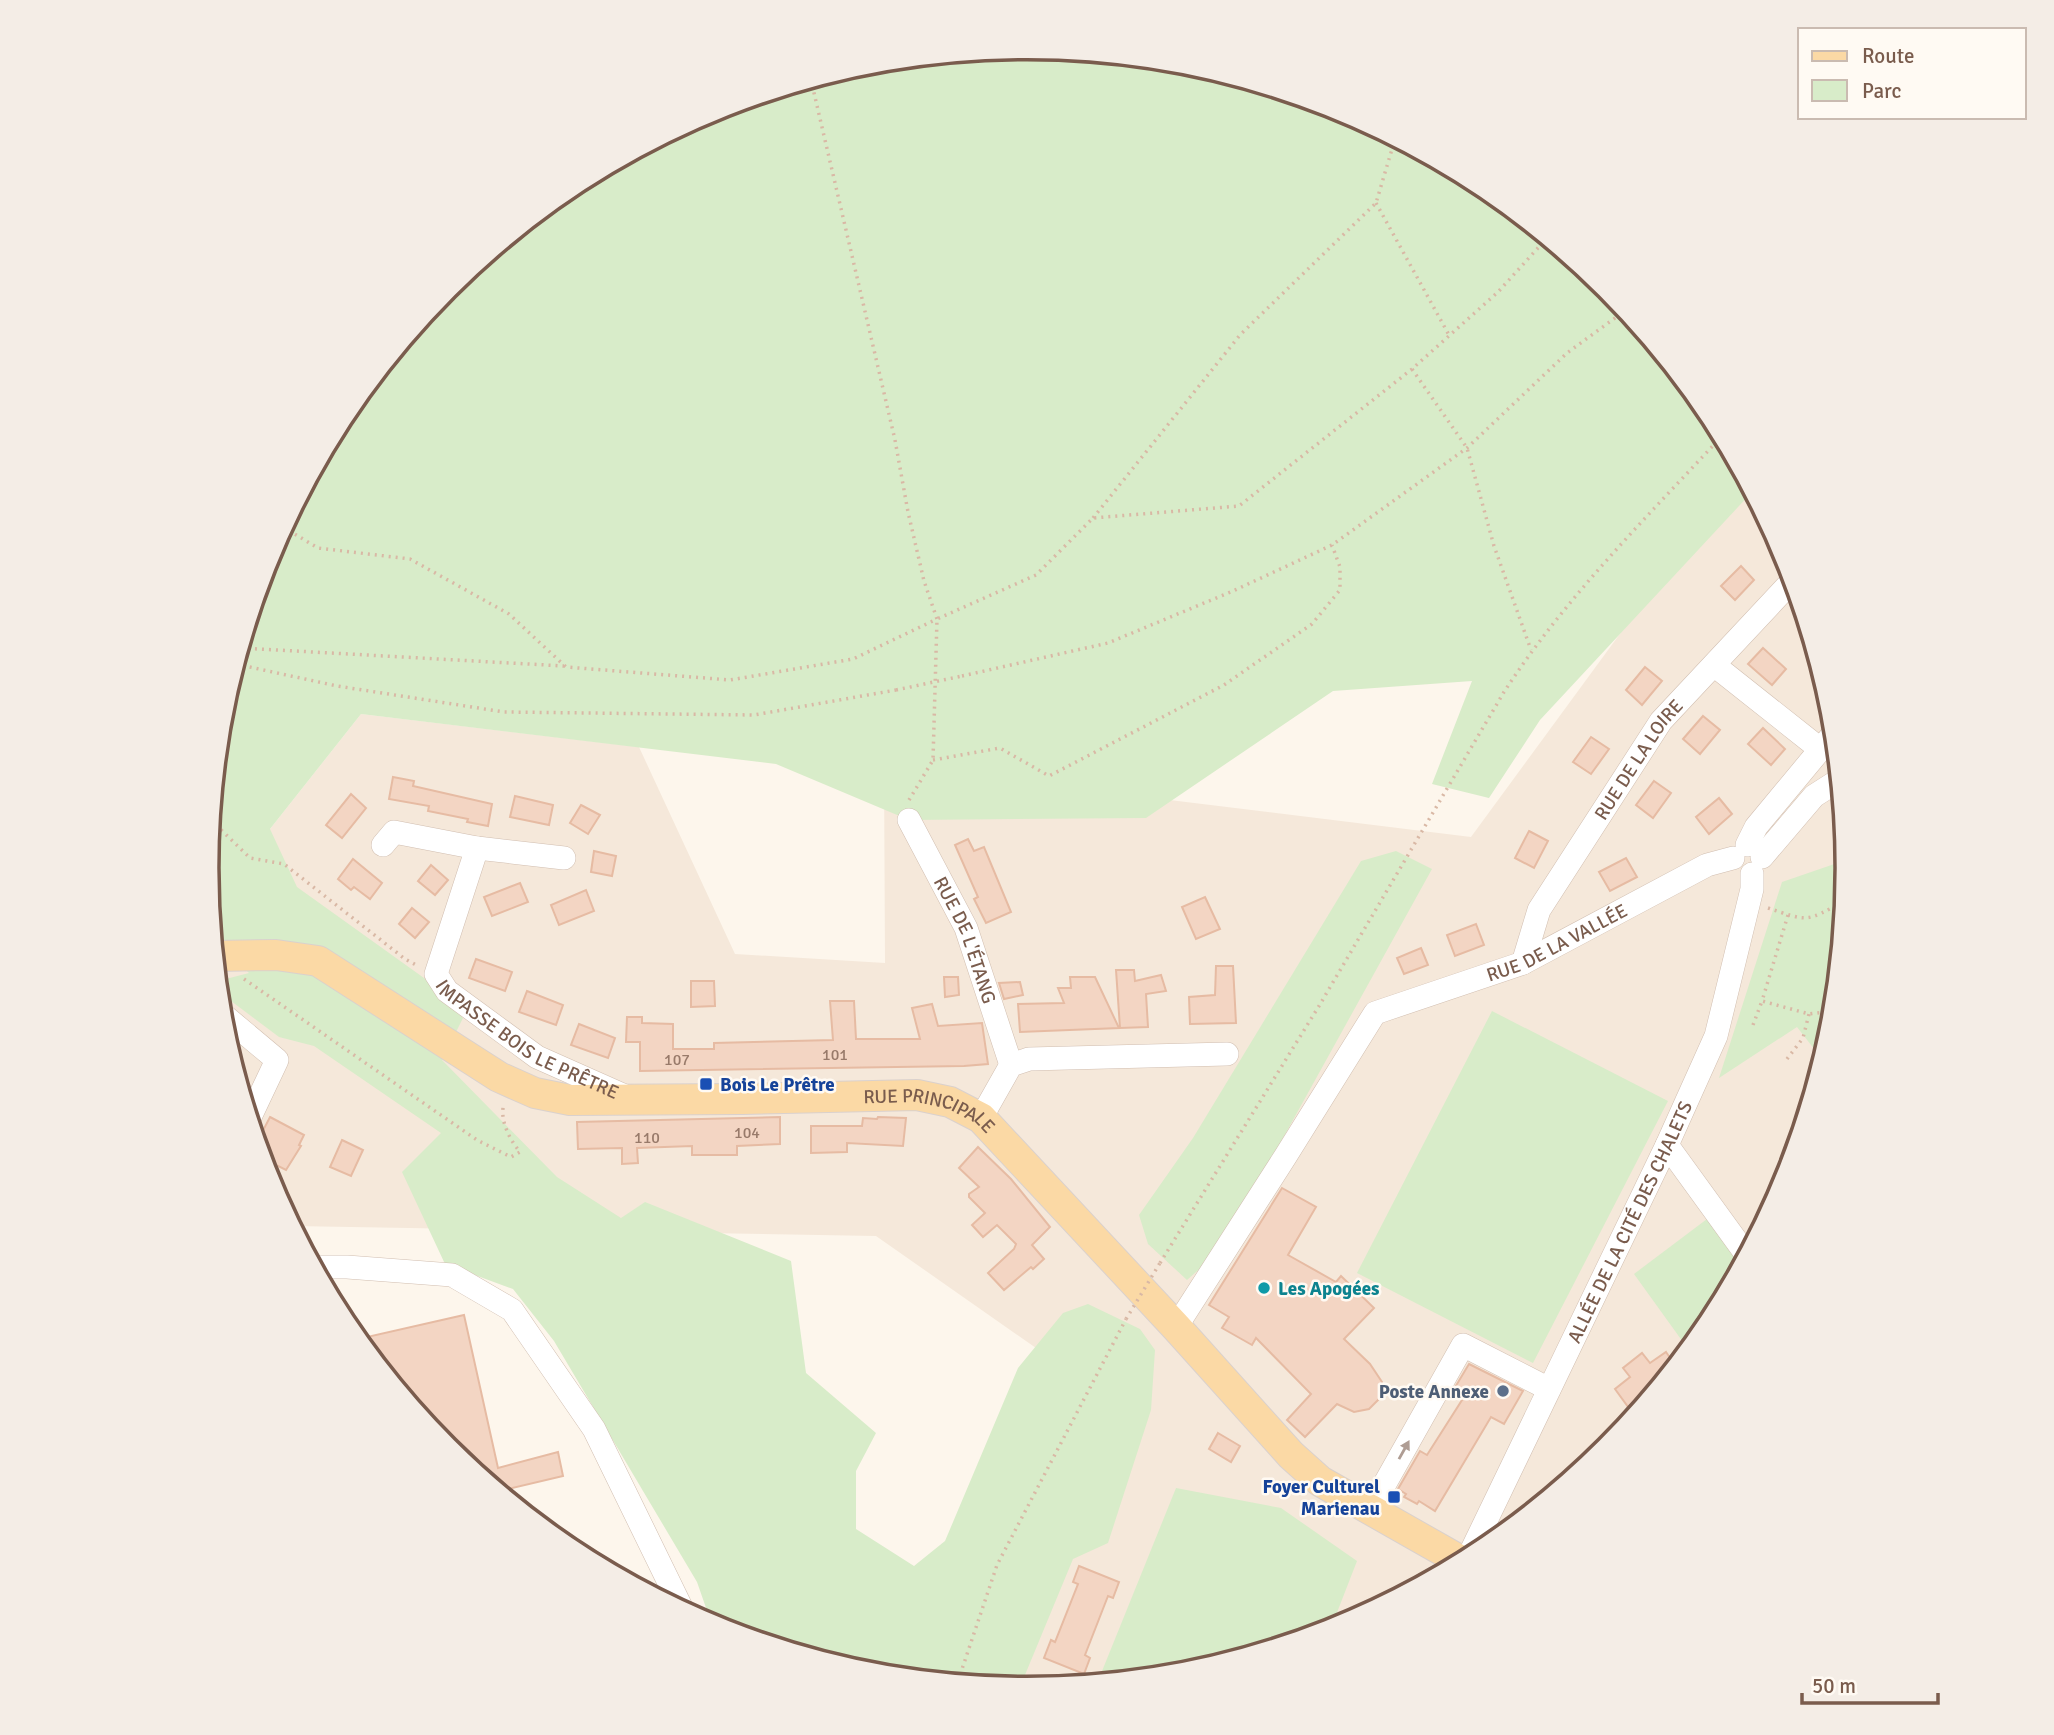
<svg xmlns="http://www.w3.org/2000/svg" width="2054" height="1735" viewBox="0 0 2054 1735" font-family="Signika,sans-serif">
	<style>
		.residential { fill: #f5e8da }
		.green { fill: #d8ecc9 }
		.building { fill: #f3d5c3; stroke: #e6bba3; stroke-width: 2 }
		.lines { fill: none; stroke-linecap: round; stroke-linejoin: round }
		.minor-casing { stroke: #d1beb0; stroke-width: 24 }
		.major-casing { stroke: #dad1cd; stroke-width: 32 }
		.path { stroke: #d9b8a5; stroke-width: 3.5; stroke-dasharray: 2 5; stroke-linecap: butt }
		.minor { stroke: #fff; stroke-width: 23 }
		.major { stroke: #fbd9a5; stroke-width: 30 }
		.path-bridge { stroke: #d9b8a5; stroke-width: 3.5; stroke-dasharray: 2 5; stroke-linecap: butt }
		.oneway { fill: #af9d94 }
		.transit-dot { fill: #1a4fb4; stroke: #fffaf3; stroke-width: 2.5 }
		.culture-dot { fill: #0f9aa8; stroke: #fffaf3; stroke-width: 2.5 }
		.service-dot { fill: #5c6f8a; stroke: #fffaf3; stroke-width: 2.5 }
		.labels { text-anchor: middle; stroke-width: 5; stroke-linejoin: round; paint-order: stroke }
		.number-label { font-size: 16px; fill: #987a6a }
		.street-label { font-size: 19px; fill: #7a5c4d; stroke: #fffaf3 }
		.transit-label { font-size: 19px; font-weight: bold; fill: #164399; stroke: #fffaf3; text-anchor: start }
		.culture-label { font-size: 19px; font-weight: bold; fill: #0d838f; stroke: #fffaf3; text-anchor: start }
		.service-label { font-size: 19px; font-weight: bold; fill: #4e5e75; stroke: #fffaf3; text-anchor: end }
		.rim { fill: none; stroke: #7a5c4d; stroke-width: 3.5 }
	</style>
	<rect width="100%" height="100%" fill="#fdf6ec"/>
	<polygon class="residential" points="1740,470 1785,554 1832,708 1847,868 1831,1028 1785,1182 1709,1324 1607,1448 1482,1550 1341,1625 1187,1672 1027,1688 1005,1686 1126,1411 876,1236 293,1226 269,1181 222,1027 207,867 210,836 270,829 361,714 639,747 735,954 885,963 884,765 1471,837"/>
	<g class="green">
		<polygon points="1027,47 1187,63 1341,110 1483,186 1607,288 1709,412 1752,492 1540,720 1489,798 1432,784 1472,681 1333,691 1146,818 909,820 776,764 361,714 270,829 297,887 424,978 463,1018 442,1060 557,1177 621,1218 645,1202 791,1261 806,1373 876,1433 856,1471 856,1529 914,1566 945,1541 1018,1368 1063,1313 1088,1304 1140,1329 1155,1350 1151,1410 1108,1543 1073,1559 1020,1687 867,1672 712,1625 697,1582 554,1341 513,1289 445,1264 402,1172 441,1133 314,1046 279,1037 219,992 218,981 249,973 218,943 214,943 207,867 223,707 269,553 345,411 447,287 572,185 713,110 867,63"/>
		<polygon points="1396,851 1432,869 1221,1250 1187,1280 1148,1244 1139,1215 1193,1138 1361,861"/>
		<polygon points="1846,860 1831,1028 1822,1059 1797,1027 1719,1078 1782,882"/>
		<polygon points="1492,1011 1668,1101 1533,1363 1357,1273"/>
		<polygon points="1711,1216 1743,1260 1709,1324 1688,1349 1634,1274"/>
		<polygon points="1176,1488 1281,1508 1357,1561 1331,1628 1187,1672 1098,1681"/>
	</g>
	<g class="building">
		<polygon points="1741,566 1754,580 1735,600 1721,586"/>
		<polygon points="1763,648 1786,669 1772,685 1748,664"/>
		<polygon points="1645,667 1662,681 1642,705 1626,690"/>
		<polygon points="1703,716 1720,730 1700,754 1683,739"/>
		<polygon points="1763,728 1785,749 1771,765 1748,744"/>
		<polygon points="1591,737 1609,749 1591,774 1573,762"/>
		<polygon points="393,777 414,781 413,786 492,804 488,826 467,822 468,819 428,811 429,806 389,799"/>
		<polygon points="1654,781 1671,793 1653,818 1636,805"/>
		<polygon points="351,794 366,808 342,838 326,825"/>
		<polygon points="515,796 553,805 549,825 510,817"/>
		<polygon points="1719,798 1732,814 1709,834 1696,817"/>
		<polygon points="581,805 600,815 588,834 570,823"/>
		<polygon points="1529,831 1548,841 1534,868 1515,858"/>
		<polygon points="968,839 974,851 984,847 1011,912 986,923 974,899 978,897 955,845"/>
		<polygon points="594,851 616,856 612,876 591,872"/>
		<polygon points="1626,858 1637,877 1610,891 1599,872"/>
		<polygon points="353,859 382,883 370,899 354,887 351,890 338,879"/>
		<polygon points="431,865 448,880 435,895 418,881"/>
		<polygon points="520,883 528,902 492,916 484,897"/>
		<polygon points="586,890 594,911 559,925 551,905"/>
		<polygon points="1205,897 1220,929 1196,939 1182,907"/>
		<polygon points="412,908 429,922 415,938 399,924"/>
		<polygon points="1476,924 1484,945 1455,956 1447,935"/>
		<polygon points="1421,948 1428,965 1404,974 1397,958"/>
		<polygon points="476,959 512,972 505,991 469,978"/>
		<polygon points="1216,966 1233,966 1236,1023 1190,1024 1189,997 1215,995"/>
		<polygon points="1116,970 1134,970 1135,981 1161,975 1166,991 1146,994 1148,1027 1120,1028"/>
		<polygon points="944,977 958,977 959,995 945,997"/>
		<polygon points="1070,977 1095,977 1119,1028 1020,1032 1018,1004 1064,1003 1058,988 1071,988"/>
		<polygon points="691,981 714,981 715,1006 691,1007"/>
		<polygon points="1020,982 1023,995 1004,999 999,983"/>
		<polygon points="527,991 563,1005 556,1025 519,1012"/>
		<polygon points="830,1001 854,1001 856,1039 920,1039 912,1008 932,1004 938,1026 982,1023 988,1064 964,1066 640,1071 640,1042 626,1042 627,1017 642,1017 642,1023 673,1024 673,1049 714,1049 714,1043 833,1040"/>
		<polygon points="579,1024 615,1038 608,1058 571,1045"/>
		<polygon points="270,1117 304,1135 299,1145 301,1146 286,1170 262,1158 257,1142"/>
		<polygon points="780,1117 780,1144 737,1146 737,1155 692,1155 692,1146 637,1148 638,1163 622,1164 622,1148 578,1149 577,1122"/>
		<polygon points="878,1117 906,1118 903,1146 847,1143 847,1152 811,1153 811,1126 862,1126 863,1118 877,1119"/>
		<polygon points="342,1140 363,1150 351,1176 330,1167"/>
		<polygon points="978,1147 1011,1179 1050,1227 1032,1245 1044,1259 1033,1269 1031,1267 1004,1290 988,1273 1014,1249 1016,1244 997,1225 983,1237 972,1225 985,1213 969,1197 969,1194 979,1187 959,1168"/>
		<polygon points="1282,1188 1316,1207 1288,1255 1336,1282 1341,1276 1374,1308 1344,1339 1370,1364 1382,1382 1380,1398 1369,1409 1354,1412 1337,1404 1305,1437 1287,1420 1311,1394 1256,1338 1252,1345 1222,1328 1229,1317 1209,1305"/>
		<polygon points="464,1315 498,1468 558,1452 563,1476 500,1491 447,1447 358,1339"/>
		<polygon points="1666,1352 1675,1365 1634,1415 1615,1389 1630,1377 1623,1368 1642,1353 1650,1363"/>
		<polygon points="1469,1364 1523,1391 1504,1424 1491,1417 1435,1511 1419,1501 1417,1504 1404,1497 1406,1494 1398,1489 1420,1451 1427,1455 1462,1400 1451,1394"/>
		<polygon points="1218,1433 1240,1446 1231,1462 1209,1449"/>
		<polygon points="1079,1566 1119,1582 1113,1598 1108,1596 1085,1655 1090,1658 1084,1674 1044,1658 1051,1640 1055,1642 1078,1584 1073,1582"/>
	</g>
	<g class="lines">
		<g class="minor-casing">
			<g id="minor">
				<polyline points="1714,665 1820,749"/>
				<path id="s1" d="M909 820 966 928 1011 1065"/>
				<polyline points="383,845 394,832 477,848 564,858"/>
				<polyline points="1747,845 1756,827 1834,733"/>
				<path id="s2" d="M477 848 436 974 447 991 537 1057 627 1097"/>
				<polyline points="1762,857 1814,796 1839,780"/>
				<path id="s3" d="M1523 963 1539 910 1661 721 1793 580"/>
				<polyline points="221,1013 277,1060 250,1117"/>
				<polyline points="981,1118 1011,1065 1029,1059 1227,1054"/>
				<polyline points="1667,1145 1746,1254"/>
				<polyline points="315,1267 347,1267 452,1275 512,1310 594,1429 682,1609"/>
				<path id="s4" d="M1176 1327 1285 1157 1375 1013 1523 963 1707 865 1733 858"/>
				<polyline points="1370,1510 1463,1345 1549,1389"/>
				<path id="s5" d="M1468 1558 1667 1145 1716 1036 1752 889V874"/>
			</g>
		</g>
		<g class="major-casing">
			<g id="major">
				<path id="s6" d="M215 956 276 955 318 961 499 1077 535 1093 570 1100 742 1099 917 1095 950 1102 981 1118 1176 1327 1291 1455 1320 1481 1461 1561"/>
			</g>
		</g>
		<g class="path">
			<polyline points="1376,203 1449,335"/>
			<polyline points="1412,369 1467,448 1494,546 1531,650"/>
			<polyline points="1093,518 1240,335 1376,203 1395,139"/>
			<polyline points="283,527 318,548 410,559 509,614 566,667 730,680 853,659 937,619 924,581 908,512 895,440 811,80"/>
			<polyline points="241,648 564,666"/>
			<polyline points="236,664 337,686 504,712 754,715 896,690"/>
			<polyline points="962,676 1108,643 1233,591 1332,545 1467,448 1567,353 1626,310"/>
			<polyline points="933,760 1000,748 1049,776 1224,685 1312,624 1340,590 1340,567 1332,545"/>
			<polyline points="909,800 933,760 937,619 1036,575 1093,518 1239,506 1412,369 1498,292 1547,238"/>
			<polyline points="211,820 250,858 284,864 405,959 418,966"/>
			<path d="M1768 908C1809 922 1806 922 1844 901"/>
			<polyline points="1788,915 1762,1001 1809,1014 1833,1011"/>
			<path d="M244 979 477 1140 511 1157 520 1152C510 1140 499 1120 504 1103"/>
			<polyline points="1753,1025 1762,1001"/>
			<polyline points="1787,1059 1803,1038 1809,1014"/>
			<path d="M1160 1263 1319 1006 1504 692C1565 598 1646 518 1722 436"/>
			<polyline points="958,1681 997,1565 1126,1319"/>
		</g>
		<use href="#minor" class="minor"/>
		<use href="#major" class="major"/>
		<g class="path-bridge">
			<polyline points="896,690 962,676"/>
			<polyline points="1126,1319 1160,1263"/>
		</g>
	</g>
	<defs><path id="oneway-solid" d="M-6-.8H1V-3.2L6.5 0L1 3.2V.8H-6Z" transform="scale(1.75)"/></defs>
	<use class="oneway" href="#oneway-solid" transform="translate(1404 1450) rotate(-61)"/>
	<g class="transit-dot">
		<rect x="699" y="1077" width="14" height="14" rx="3.5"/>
		<rect x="1387" y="1490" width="14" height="14" rx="3.5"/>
	</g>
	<circle class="culture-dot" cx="1264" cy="1288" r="7"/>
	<circle class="service-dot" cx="1503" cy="1391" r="7"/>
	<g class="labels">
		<g class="number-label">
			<text x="835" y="1060">101</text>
			<text x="677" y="1065">107</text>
			<text x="747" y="1138">104</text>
			<text x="647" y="1143">110</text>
		</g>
		<g class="street-label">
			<text dy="7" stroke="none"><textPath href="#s3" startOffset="236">RUE DE LA LOIRE</textPath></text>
			<text dy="7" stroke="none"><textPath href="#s1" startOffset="133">RUE DE L'ÉTANG</textPath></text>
			<text dy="7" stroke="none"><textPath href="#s4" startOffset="567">RUE DE LA VALLÉE</textPath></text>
			<text dy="7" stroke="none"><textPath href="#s2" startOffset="247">IMPASSE BOIS LE PRÊTRE</textPath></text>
			<text dy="7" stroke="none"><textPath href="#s6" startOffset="756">RUE PRINCIPALE</textPath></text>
			<text dy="7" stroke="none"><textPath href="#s5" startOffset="373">ALLÉE DE LA CITÉ DES CHALETS</textPath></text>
		</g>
		<g class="transit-label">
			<text x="720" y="1091">Bois Le Prêtre</text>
			<text x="1380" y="1493" text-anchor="end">Foyer Culturel<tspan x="1380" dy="22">Marienau</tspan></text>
		</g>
		<g class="culture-label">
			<text x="1278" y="1295">Les Apogées</text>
		</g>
		<g class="service-label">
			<text x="1489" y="1398">Poste Annexe</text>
		</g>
	</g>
	<path d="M0 0H2054V1735H0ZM219 868a808 808 0 1 1 1616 0a808 808 0 1 1-1616 0Z" fill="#f4ede6" fill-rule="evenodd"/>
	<path class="rim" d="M219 868a808 808 0 1 1 1616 0a808 808 0 1 1-1616 0Z"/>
	<rect x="1798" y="28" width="228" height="91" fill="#fffaf3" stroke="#cabbb1" stroke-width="2"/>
	<rect x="1812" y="51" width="35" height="10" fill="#fbd9a5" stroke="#cabbb1" stroke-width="2"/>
	<text x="1862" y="63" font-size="21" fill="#7a5c4d">Route</text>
	<rect x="1812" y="80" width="35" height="21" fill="#d8ecc9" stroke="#cabbb1" stroke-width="2"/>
	<text x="1862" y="98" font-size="21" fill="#7a5c4d">Parc</text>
	<path d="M1802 1693v10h136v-10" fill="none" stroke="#7a5c4d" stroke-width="3.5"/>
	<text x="1812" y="1693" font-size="21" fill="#7a5c4d" stroke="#fffaf3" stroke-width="5" paint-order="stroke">50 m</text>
</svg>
